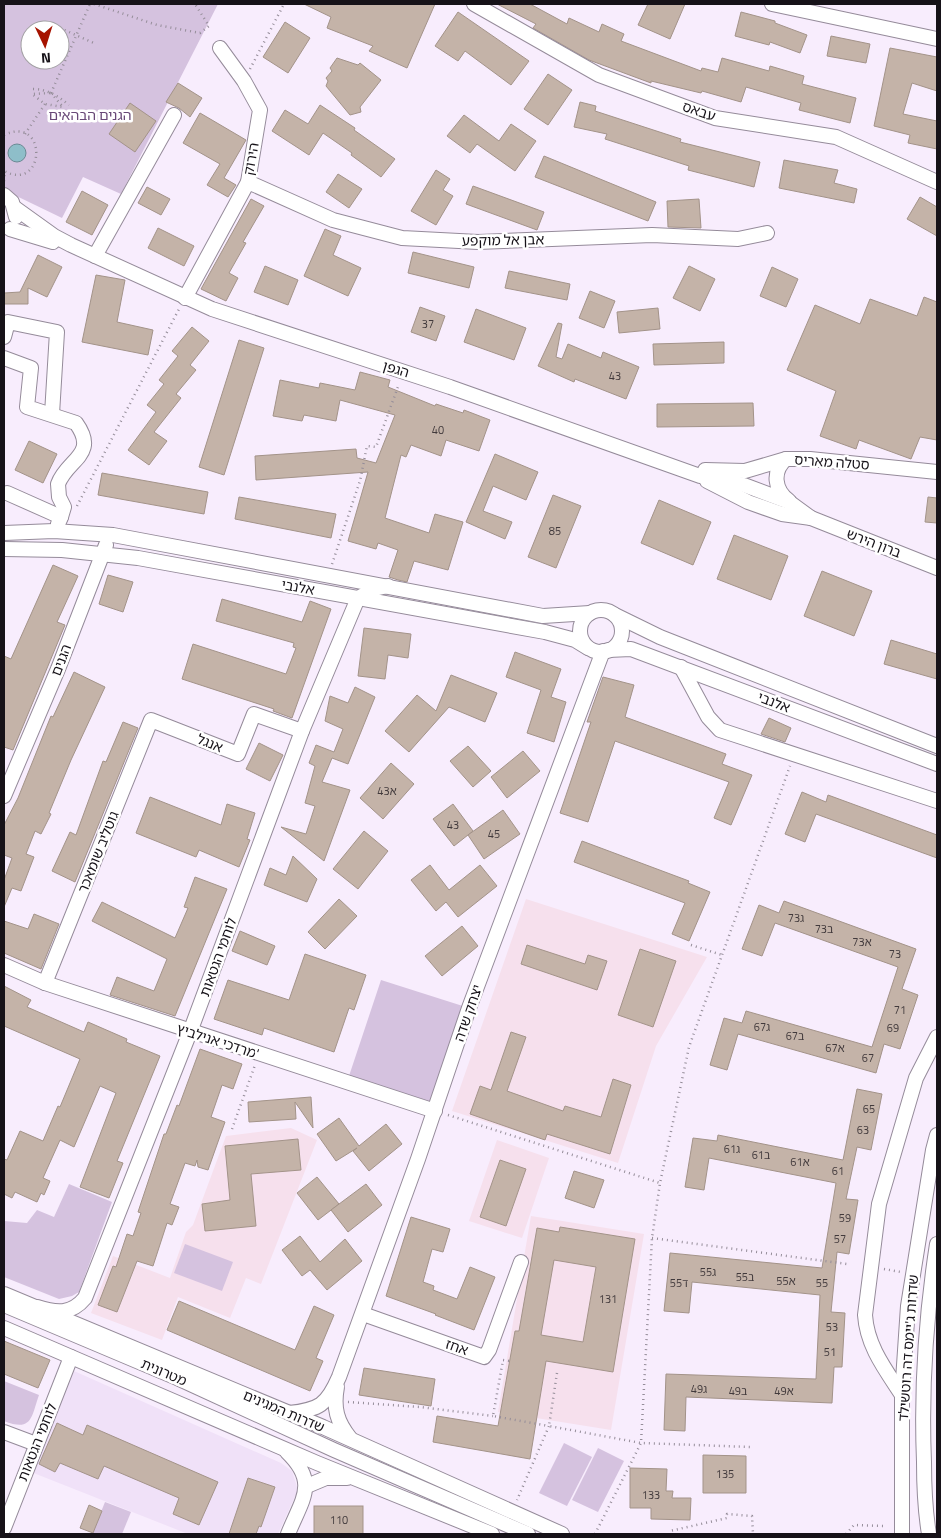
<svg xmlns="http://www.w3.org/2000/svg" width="941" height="1538" viewBox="0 0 941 1538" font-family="'Titillium Web','Noto Sans Hebrew',sans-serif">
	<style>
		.built { fill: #f0e1f8 }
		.education { fill: #f6e0ed }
		.green { fill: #d5c2df; fill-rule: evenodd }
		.water { fill: #8ebec9; stroke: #6a8a94 }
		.building { fill: #c4b3a8; stroke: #a39389; fill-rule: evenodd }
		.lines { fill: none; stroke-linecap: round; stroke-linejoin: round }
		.minor-casing { stroke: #958b9a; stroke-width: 16 }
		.path { stroke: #958d99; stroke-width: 2.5; stroke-dasharray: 1 4; stroke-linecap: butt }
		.minor { stroke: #fff; stroke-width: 14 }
		.labels { text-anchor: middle; stroke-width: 5; stroke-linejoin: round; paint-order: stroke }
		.number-label { font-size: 11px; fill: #423a3c }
		.street-label { font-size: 14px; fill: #161218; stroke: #fff }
		.park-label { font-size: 14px; fill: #684877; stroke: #fff }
	</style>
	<rect width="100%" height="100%" fill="#f8edfd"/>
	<polygon class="built" points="74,1371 281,1463 292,1471 298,1490 278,1534 188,1534 31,1472"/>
	<g class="education">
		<polygon points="526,899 707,957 656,1046 618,1163 452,1111"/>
		<polygon points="291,1128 317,1140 261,1284 246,1278 230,1318 178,1297 162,1340 91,1313 113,1256 170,1278 186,1232 193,1225 226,1136"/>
		<polygon points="497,1140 549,1158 522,1238 469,1221"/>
		<polygon points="531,1216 644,1234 611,1430 498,1412"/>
	</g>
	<g class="green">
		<path d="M4 4H218L121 194 83 177 62 218 4 190ZM30 30H60V60H30Z"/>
		<polygon points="381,980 469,1008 435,1111 347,1082"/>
		<polygon points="69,1184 112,1202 79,1292 72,1296 59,1299 4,1277 4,1221 27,1223 37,1210 54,1217"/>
		<polygon points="185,1244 233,1262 222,1291 174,1273"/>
		<path d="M4 1381 39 1395C31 1418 32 1432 4 1421Z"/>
		<polygon points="564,1443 592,1457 567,1506 539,1493"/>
		<polygon points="598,1448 624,1461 598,1512 572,1500"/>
		<polygon points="105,1502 131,1512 122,1534 92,1534"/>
	</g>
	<circle class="water" cx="17" cy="153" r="9"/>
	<g class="building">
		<polygon points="304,4 435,4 407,68 369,51 373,46 327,28 331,17"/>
		<polygon points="497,4 530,4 567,24 569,18 599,32 602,24 624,34 621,41 701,71 702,68 718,72 722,58 769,71 770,66 804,76 802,84 856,98 850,123 799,110 801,103 746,87 741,102 702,91 701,93 651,81 651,83 589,60 533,28 536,24"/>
		<polygon points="648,4 685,4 670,39 638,25"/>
		<polygon points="458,12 529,61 511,85 465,51 458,61 435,46"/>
		<polygon points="741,12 775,21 775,23 807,35 800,53 770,42 769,45 735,36"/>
		<polygon points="285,22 310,38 288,73 263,57"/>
		<polygon points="831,36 870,44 866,63 827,56"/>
		<polygon points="890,48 937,57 937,91 912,83 903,114 937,121 937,149 908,143 910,135 874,126"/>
		<polygon points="337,58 358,65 360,63 381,80 360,107 361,112 350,115 326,86 328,81 326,78 332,71 330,68"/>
		<polygon points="548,74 572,90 548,125 524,109"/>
		<polygon points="178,83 202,98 190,117 179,108 166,102"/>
		<polygon points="580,102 596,106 595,111 681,139 680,142 760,162 754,187 688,170 689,166 605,139 607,134 574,127"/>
		<polygon points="130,103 156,121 135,152 109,134"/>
		<polygon points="320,105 355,128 354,130 395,159 381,177 351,155 352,153 323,133 309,155 272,131 285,110 308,124"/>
		<polygon points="200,113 246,140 224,178 236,185 228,197 207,185 220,164 183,143"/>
		<polygon points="464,115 499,141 511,124 536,141 515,171 477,144 470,153 447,136"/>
		<polygon points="544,156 656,202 648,221 535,177"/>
		<polygon points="784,160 838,170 834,183 857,189 854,203 779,188"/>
		<polygon points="436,170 450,179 443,190 453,196 436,225 411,211"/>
		<polygon points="338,174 362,189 349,208 326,192"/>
		<polygon points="473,186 544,212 537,230 466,204"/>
		<polygon points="147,187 170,199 161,215 138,203"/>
		<polygon points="82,191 108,205 92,235 66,222"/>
		<polygon points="920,197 937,207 937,236 907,219"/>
		<polygon points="251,199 264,206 243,242 246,243 229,273 238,278 226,301 201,289"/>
		<polygon points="699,199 701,228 668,227 667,201"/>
		<polygon points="158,228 194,246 184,266 148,248"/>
		<polygon points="325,229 341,236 333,255 361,268 348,296 304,276"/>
		<polygon points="413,252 474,267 469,288 408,273"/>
		<polygon points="38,255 62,267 47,297 28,288 28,304 4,304 4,293 20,292"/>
		<polygon points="265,266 298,280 288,305 254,292"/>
		<polygon points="689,266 715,279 700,311 673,298"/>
		<polygon points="772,267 798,279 786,307 760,296"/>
		<polygon points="509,271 570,284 567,300 505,288"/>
		<polygon points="96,275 125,280 117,322 153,330 148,355 82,342"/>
		<polygon points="590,291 615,301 604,328 579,318"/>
		<polygon points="924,297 937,302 937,440 920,437 911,459 859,440 856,449 820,436 836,391 787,370 815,305 860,324 870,299 917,316"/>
		<polygon points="420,307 445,316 436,341 411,332"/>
		<polygon points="658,308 660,329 619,333 617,312"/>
		<polygon points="476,309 526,328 514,360 464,342"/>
		<polygon points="558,323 562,324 556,357 562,359 568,344 601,358 603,352 639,367 626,399 575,379 574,382 538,366"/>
		<polygon points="192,327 209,341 190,365 196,370 176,394 181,398 154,432 167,441 149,465 128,450 156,412 147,405 164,384 159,380 178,356 172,351"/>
		<polygon points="239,340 264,348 224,475 199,467"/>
		<polygon points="724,342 724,363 654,365 653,344"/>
		<polygon points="360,372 390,380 388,387 435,406 436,404 463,413 464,410 490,420 479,451 446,440 441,456 411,445 406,457 401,455 385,518 429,533 435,514 463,522 448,570 414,561 407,582 398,580 389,577 398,550 378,543 376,549 348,541 368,472 256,480 255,456 356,449 357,458 376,463 395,415 340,400 336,421 304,415 302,421 273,416 280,380 319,388 320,383 355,390"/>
		<polygon points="753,403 754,426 657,427 657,404"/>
		<polygon points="29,441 57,454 43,483 15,470"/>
		<polygon points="495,454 538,472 526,500 493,486 483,511 512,522 505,539 466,522"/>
		<polygon points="102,473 208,492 204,514 98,495"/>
		<polygon points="553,495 581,506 556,568 528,557"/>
		<polygon points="239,497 336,514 331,538 235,519"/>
		<polygon points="928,497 937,498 937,523 925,522"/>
		<polygon points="659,500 711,522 693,565 641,543"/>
		<polygon points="734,535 788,556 771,600 717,579"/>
		<polygon points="53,565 78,576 57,622 65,625 13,750 4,747 4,656 11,659"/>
		<polygon points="822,571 872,591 854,636 804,616"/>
		<polygon points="108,575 133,582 123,612 99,604"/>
		<polygon points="222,599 302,622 310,601 331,609 292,718 273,711 274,709 182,679 193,644 286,674 296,648 293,647 294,643 216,621"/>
		<polygon points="364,628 411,634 408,658 388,655 385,679 358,676"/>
		<polygon points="891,640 937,654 937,679 884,664"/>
		<polygon points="515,652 561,669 551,697 566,702 554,742 527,733 541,690 506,677"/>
		<polygon points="74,672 105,687 71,760 49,813 51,814 41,834 35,831 26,854 34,857 21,891 12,888 4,907 4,880 12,858 4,855 4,825 18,798 51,716 53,717"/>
		<polygon points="451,675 497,693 485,722 449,707 409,752 385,731 417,695 436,711"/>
		<polygon points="603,677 634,685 625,717 726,754 722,764 752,775 731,825 714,818 729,782 615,741 588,822 560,813 591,722 587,722"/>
		<polygon points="355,687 375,697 348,764 332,758 322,782 350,790 324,861 281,827 306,834 315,806 305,803 315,766 309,763 316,745 334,752 343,729 325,721 330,696 348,703"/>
		<polygon points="769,718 791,728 785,742 761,734"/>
		<polygon points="123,722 138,728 75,882 52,871 70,832 76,835 103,761 106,762"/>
		<polygon points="259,743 283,755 270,781 246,769"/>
		<polygon points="468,746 491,771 473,787 450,761"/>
		<polygon points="523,751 540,771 507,798 491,777"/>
		<polygon points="391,763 414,784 383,819 360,798"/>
		<polygon points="802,792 826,802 828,795 937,835 937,858 816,814 805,842 785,834"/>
		<polygon points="150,797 221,825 227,804 255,813 247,839 250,840 239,867 199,850 196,857 136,833"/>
		<polygon points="453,804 473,831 454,846 433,819"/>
		<polygon points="503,810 520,834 484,859 468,835"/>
		<polygon points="364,831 388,851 358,889 333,869"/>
		<polygon points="582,841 689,881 688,883 710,892 689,941 672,934 685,903 574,862"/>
		<polygon points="293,856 317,879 307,902 264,885 270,868 286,875"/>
		<polygon points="430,865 449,890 480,865 497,886 458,917 446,902 436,911 411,880"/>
		<polygon points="195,877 227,889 175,1016 110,995 117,977 154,991 167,959 92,921 102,902 175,938 188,908 184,907"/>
		<polygon points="339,899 357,916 325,949 308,932"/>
		<polygon points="784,901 916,949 902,989 918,995 900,1049 884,1044 876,1073 738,1034 727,1070 710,1065 724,1018 742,1023 746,1011 872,1047 898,967 775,923 762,956 742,949 759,905 779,913"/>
		<polygon points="34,914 59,924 41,969 4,953 4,921 28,929"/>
		<polygon points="462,926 478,946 442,976 425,956"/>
		<polygon points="240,931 275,946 267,965 232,951"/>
		<polygon points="527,945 585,964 588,955 607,961 597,990 521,964"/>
		<polygon points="640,949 676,961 653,1027 618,1015"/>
		<polygon points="305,954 366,975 354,1010 349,1008 334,1052 264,1028 262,1035 214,1019 228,980 289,1000"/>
		<polygon points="4,986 31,1000 27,1007 84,1032 88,1022 127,1039 126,1042 160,1056 117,1161 123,1163 109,1198 80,1187 116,1093 100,1086 74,1147 60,1140 43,1178 50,1181 44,1195 41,1193 37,1202 15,1192 12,1198 4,1194 4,1159 7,1160 20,1131 43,1141 58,1106 60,1107 80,1059 4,1026"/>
		<polygon points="511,1032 526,1037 507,1091 563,1111 565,1106 601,1117 613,1079 631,1085 610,1154 547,1134 545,1140 470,1114 480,1086 491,1090"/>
		<polygon points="200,1049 242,1064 233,1089 222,1085 211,1117 225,1122 208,1170 198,1167 197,1160 195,1166 185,1163 170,1204 179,1207 172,1225 167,1223 153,1266 137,1261 117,1312 98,1305 113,1266 116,1267 127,1234 133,1236 141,1213 138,1212 164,1134 166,1134 177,1105 179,1106"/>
		<polygon points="857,1089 882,1094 871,1150 857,1147 846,1199 858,1200 849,1254 837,1252 831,1312 845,1313 842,1367 834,1367 832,1403 686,1397 685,1431 664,1430 666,1374 816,1379 820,1295 692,1282 689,1313 664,1311 670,1253 822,1268 836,1183 709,1158 704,1190 685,1187 693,1138 717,1141 718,1135 843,1160"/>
		<polygon points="311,1097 313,1128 295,1102 296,1119 249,1122 248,1102"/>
		<polygon points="339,1118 359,1146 386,1124 402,1144 369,1171 353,1151 357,1148 336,1161 317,1134"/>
		<polygon points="298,1139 301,1170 251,1174 256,1226 205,1231 202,1204 230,1200 225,1146"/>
		<polygon points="500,1160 526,1169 506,1226 480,1217"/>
		<polygon points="574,1171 604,1180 594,1208 565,1198"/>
		<polygon points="317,1177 339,1204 318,1220 297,1193"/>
		<polygon points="366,1184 382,1205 348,1232 331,1210"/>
		<polygon points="411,1217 450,1229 443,1252 432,1249 423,1282 434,1286 433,1290 457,1299 470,1267 495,1277 474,1330 435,1315 436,1314 386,1296"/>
		<path d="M560 1227 635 1239 613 1372 546 1361 530 1459 433 1442 437 1416 498 1426 515 1331H519L537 1228 559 1232ZM554 1260 596 1267 583 1342 541 1335Z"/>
		<polygon points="300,1236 320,1262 345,1239 362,1261 327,1290 310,1270 302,1276 282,1250"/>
		<polygon points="179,1301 295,1350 314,1306 334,1315 316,1358 323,1361 310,1391 167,1330"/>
		<polygon points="4,1341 50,1360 38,1388 4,1374"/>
		<polygon points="364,1368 435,1379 431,1406 359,1395"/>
		<polygon points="57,1423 83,1435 87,1425 218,1482 199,1525 173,1514 179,1498 104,1466 98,1479 60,1463 55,1472 39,1464"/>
		<polygon points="703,1455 746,1456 746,1493 703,1493"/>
		<polygon points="630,1468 667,1469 666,1491 673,1491 672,1498 691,1498 690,1520 651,1519 651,1508 630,1508"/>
		<polygon points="248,1478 275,1487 261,1527 259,1526 256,1534 229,1534"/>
		<polygon points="89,1505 102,1511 93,1533 80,1528"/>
		<rect x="314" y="1506" width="49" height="28"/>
	</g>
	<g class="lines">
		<g class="minor-casing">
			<g id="minor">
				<polyline points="474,4 599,75 715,118 836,137 937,182"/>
				<polyline points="772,4 937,39"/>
				<polyline points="248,182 333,220 402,238 478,242 652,235 738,239 767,233"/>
				<polyline points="4,195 12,202 16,217"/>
				<polyline points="15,208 54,236 71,245 212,309 450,387 700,476 744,485 789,502 811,518"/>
				<polyline points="10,229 53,242"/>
				<polyline points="95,256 174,115"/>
				<polyline points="185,298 248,182 260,110 244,81 220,48"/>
				<polyline points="4,337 8,322 57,332 52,414"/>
				<path d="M4 358 31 368 27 407 76 423C99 455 67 459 58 484L59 497 64 507 61 517"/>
				<path d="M786 459C772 471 774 490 789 501"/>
				<polyline points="705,470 745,471 786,459 810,459 937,472"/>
				<polyline points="707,481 748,502 782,514 811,518 937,568"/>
				<polyline points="7,493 61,517 58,524"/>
				<polyline points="4,533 54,531 113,535 543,616 590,613"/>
				<polyline points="4,549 62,550 138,558 545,632 575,640 588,648"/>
				<circle cx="601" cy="631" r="21"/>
				<polyline points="615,615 660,637 937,746"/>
				<polyline points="608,650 631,649 937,764"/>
				<polyline points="681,667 708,717 720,730 937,801"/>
				<polyline points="4,796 58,669 106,545"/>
				<polyline points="4,965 45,983 435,1111"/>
				<polyline points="45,983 151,720 238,754 254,714 302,731"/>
				<polyline points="4,1294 323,1427 562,1534"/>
				<polyline points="4,1305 177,1378 334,1450 528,1534"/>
				<path d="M37 1307C56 1313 71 1315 85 1298L190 1032 302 731 358 598 374 589 388 586"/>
				<polyline points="363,1314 484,1357 489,1350 521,1262"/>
				<polyline points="4,1328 317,1463 492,1534"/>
				<path d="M337 1387C333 1408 337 1422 350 1438"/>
				<path d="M902 1395C885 1369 867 1346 865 1315L879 1204 916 1078 937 1037"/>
				<path d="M289 1413C319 1410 327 1405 339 1377L418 1159 469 1008 603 651"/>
				<polyline points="4,1432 36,1444"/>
				<path d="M287 1452C319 1483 302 1499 288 1534"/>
				<polyline points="307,1486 326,1478 347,1478"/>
				<polyline points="4,1528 71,1357"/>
				<polyline points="902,1534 902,1395 908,1306 933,1150 937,1135"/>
				<path d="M929 1534C925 1510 924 1486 924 1462 921 1389 926 1315 937 1244"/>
			</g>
		</g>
		<g class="path">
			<polyline points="94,4 157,25 200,33 209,26 195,4"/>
			<polyline points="60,28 96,44"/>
			<polyline points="250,69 284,4"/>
			<path d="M33 89C47 89 58 96 69 105"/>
			<polyline points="51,93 90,4"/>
			<polygon points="51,93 63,107 45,104 32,94"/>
			<polyline points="25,134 45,104"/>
			<path d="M4 135C48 114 46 193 4 171"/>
			<polyline points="4,181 5,172"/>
			<polyline points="77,506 179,309"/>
			<polyline points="332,564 360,481 367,446 376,447 399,384"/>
			<polyline points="691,945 722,955"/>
			<polyline points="448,1115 660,1183"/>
			<polyline points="232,1129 255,1065"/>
			<polyline points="652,1238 847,1264"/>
			<polyline points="884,1269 901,1272"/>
			<polyline points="509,1361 503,1360 493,1416 549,1426 517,1500"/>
			<polyline points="557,1373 549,1426 641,1443 750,1447"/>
			<polyline points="348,1402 420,1407 493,1416"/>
			<polyline points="595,1534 641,1443 652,1238 660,1183 689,1047 790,766"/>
			<polyline points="670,1534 670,1531 727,1518 727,1514 752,1516 753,1534"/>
			<polyline points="846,1534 854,1525 884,1526"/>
		</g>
		<use href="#minor" class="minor"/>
	</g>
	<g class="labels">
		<g class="number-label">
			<text x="428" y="328">37</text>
			<text x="615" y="380">43</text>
			<text x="438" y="434">40</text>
			<text x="555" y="535">85</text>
			<text x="387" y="795">43א</text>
			<text x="453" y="829">43</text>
			<text x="494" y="838">45</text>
			<text x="796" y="922">73ג</text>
			<text x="824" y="933">73ב</text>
			<text x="862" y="946">73א</text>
			<text x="895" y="958">73</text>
			<text x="900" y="1014">71</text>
			<text x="762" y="1031">67ג</text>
			<text x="893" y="1032">69</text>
			<text x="795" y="1040">67ב</text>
			<text x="835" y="1052">67א</text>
			<text x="868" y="1062">67</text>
			<text x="869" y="1113">65</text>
			<text x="863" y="1134">63</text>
			<text x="732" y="1153">61ג</text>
			<text x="761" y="1159">61ב</text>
			<text x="800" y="1166">61א</text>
			<text x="838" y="1175">61</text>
			<text x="845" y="1222">59</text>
			<text x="840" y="1243">57</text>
			<text x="708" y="1276">55ג</text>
			<text x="745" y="1281">55ב</text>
			<text x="786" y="1285">55א</text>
			<text x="679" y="1287">55ד</text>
			<text x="822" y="1287">55</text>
			<text x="608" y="1303">131</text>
			<text x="832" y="1331">53</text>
			<text x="830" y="1356">51</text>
			<text x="699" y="1393">49ג</text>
			<text x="738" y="1395">49ב</text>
			<text x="784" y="1395">49א</text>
			<text x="725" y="1478">135</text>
			<text x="651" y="1499">133</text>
			<text x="339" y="1524">110</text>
		</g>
		<g class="street-label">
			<text transform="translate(699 111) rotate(19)" y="5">עבאס</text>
			<text transform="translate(251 159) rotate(-80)" y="5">הירוק</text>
			<text transform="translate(503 240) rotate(-1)" y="5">אבן אל מוקפע</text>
			<text transform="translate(396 369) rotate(17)" y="5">הגפן</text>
			<text transform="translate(832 462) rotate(4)" y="5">סטלה מאריס</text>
			<text transform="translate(874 543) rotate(21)" y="5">ברון הירש</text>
			<text transform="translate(298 587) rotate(10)" y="5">אלנבי</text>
			<text transform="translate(61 660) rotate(-69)" y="5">הגנים</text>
			<text transform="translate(774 702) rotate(21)" y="5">אלנבי</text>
			<text transform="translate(210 743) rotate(22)" y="5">אנגל</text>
			<text transform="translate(98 852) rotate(-68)" y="5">גוטליב שומאכר</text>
			<text transform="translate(218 957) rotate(-70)" y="5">לוחמי הגטאות</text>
			<text transform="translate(468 1013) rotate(-71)" y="5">יצחק שדה</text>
			<text transform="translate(218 1041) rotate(18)" y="5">מרדכי אנילביץ'</text>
			<text transform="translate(457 1347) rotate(19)" y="5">אחז</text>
			<text transform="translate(908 1348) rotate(-86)" y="5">שדרות ג'יימס דה רוטשילד</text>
			<text transform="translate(164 1372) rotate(23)" y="5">מטרונית</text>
			<text transform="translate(284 1411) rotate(23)" y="5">שדרות המגינים</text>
			<text transform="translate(37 1442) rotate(-68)" y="5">לוחמי הגטאות</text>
		</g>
		<g class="park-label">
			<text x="90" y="120">הגנים הבהאים</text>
		</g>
	</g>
	<rect width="941" height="1538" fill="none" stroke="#161218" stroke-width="10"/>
	<g transform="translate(45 45) rotate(176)"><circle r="24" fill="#ffffff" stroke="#a2a0a3"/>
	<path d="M0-4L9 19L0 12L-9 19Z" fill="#a61300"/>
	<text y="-8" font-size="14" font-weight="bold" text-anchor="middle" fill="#161218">N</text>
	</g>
</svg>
